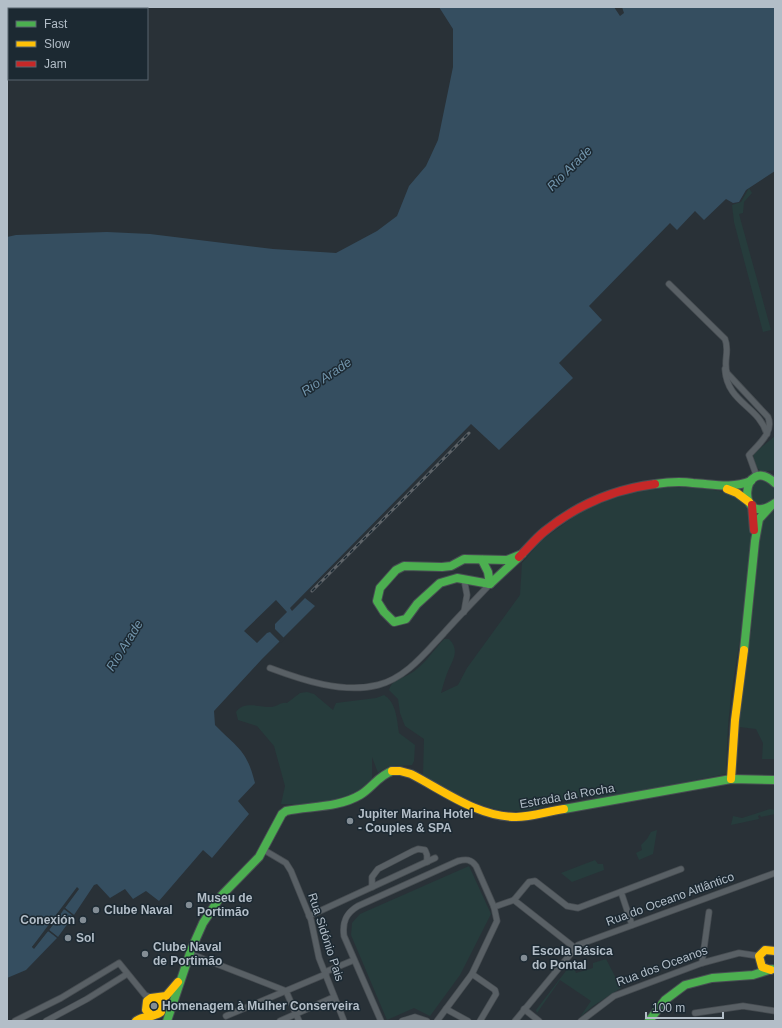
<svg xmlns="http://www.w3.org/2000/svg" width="782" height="1028" viewBox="0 0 782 1028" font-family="Arial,sans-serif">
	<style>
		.green { fill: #263c3c }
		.water { fill: #354e60 }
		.pier { fill: #293137 }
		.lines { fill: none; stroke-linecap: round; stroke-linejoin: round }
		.street-casing { stroke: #474d52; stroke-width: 7 }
		.fast-casing { stroke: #474d52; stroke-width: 10 }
		.slow-casing { stroke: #474d52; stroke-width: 10 }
		.jam-casing { stroke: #474d52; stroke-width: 10 }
		.street { stroke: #596065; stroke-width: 5.5 }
		.fast { stroke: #4caf50; stroke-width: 8 }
		.slow { stroke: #ffc107; stroke-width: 8 }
		.jam { stroke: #c62828; stroke-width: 8 }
		.rail-casing { stroke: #5d6368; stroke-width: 3 }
		.rail { stroke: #1c2932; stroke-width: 1.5; stroke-dasharray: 4.5; stroke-linecap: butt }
		.poi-dot { fill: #838d95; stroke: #1c2932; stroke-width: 1.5 }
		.labels { text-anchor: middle; stroke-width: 3; stroke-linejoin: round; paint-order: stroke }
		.street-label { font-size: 12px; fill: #b3bec8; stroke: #1c2932 }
		.poi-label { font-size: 12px; font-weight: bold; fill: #b3bec8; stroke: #1c2932; text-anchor: start }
		.water-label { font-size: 13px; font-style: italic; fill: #7295ac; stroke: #1c2932 }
	</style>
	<rect width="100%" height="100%" fill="#293137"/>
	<g class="green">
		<polygon points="749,188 752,193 744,202 743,213 739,214 771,330 763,332 734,222 732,205 741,202"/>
		<path d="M775 436V470L762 472C755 467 754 462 753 454Z"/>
		<circle cx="763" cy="493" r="13"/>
		<path d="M682 487C704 489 733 488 747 508 762 529 733 674 730 707 727 729 727 751 726 774L601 799C574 790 546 810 520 811 485 813 452 791 423 775L424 739 405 726 400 713 398 699 389 690C392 680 399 679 408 675 422 668 433 651 444 639H449C460 650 453 660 448 671 445 678 443 686 441 693L458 685 467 668 520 595 522 563 541 541 584 509 606 501 633 492 658 488Z"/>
		<polygon points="775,509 775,759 762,759 763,743 756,729 739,727 751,632 761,524 766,516"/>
		<path d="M307 692 314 694 333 710 336 703 376 698 384 695C396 702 397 719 399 733L415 745 414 761 412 765C399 767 390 763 378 773L372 757V779L350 798 309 805 281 804 285 786 274 746 257 726 238 720 236 712C244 700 262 708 272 707 278 706 281 702 287 703L300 693Z"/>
		<polygon points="770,809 775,810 775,814 761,817 760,815 758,816 759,819 731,825 733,816 742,818"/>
		<polygon points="657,830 653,854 639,860 636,853 642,850 641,845 647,839 651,832"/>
		<polygon points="595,860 598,864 603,864 604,870 572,882 561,873"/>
		<polygon points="469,866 491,914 460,975 430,1016 414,1008 387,1020 351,935 352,923 360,914"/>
		<polygon points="606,959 621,988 593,1006 580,1017 591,1001 560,980 537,1013 536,1010 572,963 576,973 593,968 593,963"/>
	</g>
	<g class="water">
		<path d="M439 7H614L620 16 624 13 622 7H775V171L746 190 739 202 733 203 726 199 704 220 695 211 677 230 670 223 589 306 602 320 559 363 573 378 499 450 471 424 290 608 292 611 305 598 315 606 262 659 214 711 215 725C238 749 246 748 255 783L238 801 249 814 212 858 203 850 159 901 146 891 133 899 125 889 110 898 97 884 94 885 74 915 65 908 32 947 34 948 48 931 57 938 26 970 7 978V237L16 235 107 232 150 234 273 249 336 253 377 231 397 216 409 186 426 166 438 140 453 67V29Z"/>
		<polygon points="64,909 73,916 58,937 49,930"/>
	</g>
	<g class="pier">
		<polygon points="276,600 287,612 275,624 275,629 285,639 281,643 270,632 267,633 257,643 244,631"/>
		<polygon points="77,887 79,889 65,908 75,916 64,909 49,930 59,938 48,931 34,949 32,947"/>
	</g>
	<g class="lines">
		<g class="street-casing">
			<g id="street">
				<path d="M669 284 725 339C730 351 723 361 727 373L768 417C774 432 759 444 749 455L757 477"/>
				<path d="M725 369C727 403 759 406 767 434"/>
				<polyline points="464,612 467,595 464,579"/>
				<path d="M270 668C302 680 343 694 378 685 406 678 425 653 444 633 459 616 475 600 490 584"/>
				<polyline points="264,850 286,863 291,871 311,920 319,958 344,1021"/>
				<polyline points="372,887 372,877 378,869 413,851 418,849 425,850 427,855 427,862"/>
				<polyline points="621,892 632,925"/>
				<polyline points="514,900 529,882 535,881 567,906 578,908 681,869"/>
				<polyline points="514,900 575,948"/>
				<polyline points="494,907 514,900"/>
				<polyline points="309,916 435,858"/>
				<polyline points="191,954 286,991 299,1021"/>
				<polyline points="702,963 709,912"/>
				<polyline points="325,972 354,960"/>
				<polyline points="472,974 495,990 496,994 480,1021"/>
				<polyline points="446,1009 468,1021"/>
				<polyline points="524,1009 539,1021"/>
				<polyline points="695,1013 743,1006 775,1011"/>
				<polyline points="226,1016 326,974"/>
				<polyline points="15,1021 61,998 119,963 145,995 153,998"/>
				<polyline points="46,1021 87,999 127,974"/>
				<polyline points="280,1021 334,997"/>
				<path d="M381 1021 344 936C342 922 346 913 358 906L458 861C466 859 471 859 476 866L494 907 497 921 472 974 437 1021"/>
				<polyline points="402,1021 415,1017 427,1021"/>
				<polyline points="515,1021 578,945 775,873"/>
				<polyline points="581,1021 614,996 702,963 739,953 759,956"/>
			</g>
		</g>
		<g class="fast-casing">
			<g id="fast">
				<polyline points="139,9 143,7"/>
				<path d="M775 483C741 452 735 531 775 503"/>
				<path d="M655 484C668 482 680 481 693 483 713 484 731 489 751 481"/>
				<polyline points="519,557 490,584 457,578 440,583 417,604 406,619 394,622 384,612 377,601 380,588 396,570 404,566 442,567 451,566 464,559 507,560 522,554"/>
				<polyline points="482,560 488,572 490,584"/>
				<polyline points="744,650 755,541 759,519 770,507"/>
				<polyline points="564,809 731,779 775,780"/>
				<path d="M167 1021 191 950 203 923 221 896 259 857 282 814 286 811C310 806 338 808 360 795 372 788 378 776 392 771"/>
				<polyline points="649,1021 665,1000 685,985 712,978 753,975 772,969"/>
			</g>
		</g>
		<g class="slow-casing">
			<g id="slow">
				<polyline points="727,489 737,493 749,502"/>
				<path d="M392 771H400L411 774C444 791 478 817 516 817 531 817 549 811 564 809"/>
				<polyline points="731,779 735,720 744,650"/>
				<polyline points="771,970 762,967 759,956 765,950 775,951"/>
				<polyline points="151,1015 146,1010 147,1001 151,998 166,996 178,982"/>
				<path d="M136 1021C145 1015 153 1018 161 1012L162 1005 157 998"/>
			</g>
		</g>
		<g class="jam-casing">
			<g id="jam">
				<polyline points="7,40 9,40"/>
				<polyline points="752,505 754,530"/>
				<path d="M519 557C528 548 536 538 545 531 577 505 615 489 655 484"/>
			</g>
		</g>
		<use href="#street" class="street"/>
		<use href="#fast" class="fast"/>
		<use href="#slow" class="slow"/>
		<use href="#jam" class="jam"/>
		<g class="rail-casing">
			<polyline id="rail" points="312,591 469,433"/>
		</g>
		<use href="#rail" class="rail"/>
	</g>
	<g class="poi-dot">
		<circle cx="350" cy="821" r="4"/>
		<circle cx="189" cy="905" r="4"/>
		<circle cx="96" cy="910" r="4"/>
		<circle cx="83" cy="920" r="4"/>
		<circle cx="68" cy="938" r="4"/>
		<circle cx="145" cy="954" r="4"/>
		<circle cx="524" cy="958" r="4"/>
		<circle cx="154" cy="1006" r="4"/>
	</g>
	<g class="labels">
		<g class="street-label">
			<text transform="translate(567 796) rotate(-10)" y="4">Estrada da Rocha</text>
			<text transform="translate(670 899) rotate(-20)" y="4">Rua do Oceano Altlântico</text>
			<text transform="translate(326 937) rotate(72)" y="4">Rua Sidónio Pais</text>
			<text transform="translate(662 966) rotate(-20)" y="4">Rua dos Oceanos</text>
		</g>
		<g class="poi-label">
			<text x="358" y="818">Jupiter Marina Hotel<tspan x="358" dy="14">- Couples &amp; SPA</tspan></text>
			<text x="197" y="902">Museu de<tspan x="197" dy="14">Portimão</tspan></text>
			<text x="104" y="914">Clube Naval</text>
			<text x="75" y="924" text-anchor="end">Conexión</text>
			<text x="76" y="942">Sol</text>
			<text x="153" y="951">Clube Naval<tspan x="153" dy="14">de Portimão</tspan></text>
			<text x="532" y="955">Escola Básica<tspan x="532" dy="14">do Pontal</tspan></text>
			<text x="162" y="1010">Homenagem à Mulher Conserveira</text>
		</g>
		<g class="water-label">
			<text transform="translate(569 168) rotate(-45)" y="5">Rio Arade</text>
			<text transform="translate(326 376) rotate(-34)" y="5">Rio Arade</text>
			<text transform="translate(124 645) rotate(-58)" y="5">Rio Arade</text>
		</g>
	</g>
	<rect width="782" height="1028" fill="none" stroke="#b3bec8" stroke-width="16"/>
	<rect x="8" y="8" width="140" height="72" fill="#1c2932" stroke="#58656e"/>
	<rect x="16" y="21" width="20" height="6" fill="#4caf50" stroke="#58656e"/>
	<text x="44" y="28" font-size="12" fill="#b3bec8">Fast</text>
	<rect x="16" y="41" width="20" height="6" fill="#ffc107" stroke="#58656e"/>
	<text x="44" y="48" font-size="12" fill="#b3bec8">Slow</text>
	<rect x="16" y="61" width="20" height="6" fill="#c62828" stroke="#58656e"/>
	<text x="44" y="68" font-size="12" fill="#b3bec8">Jam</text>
	<path d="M646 1012v6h77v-6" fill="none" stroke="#b3bec8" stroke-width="2"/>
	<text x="652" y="1012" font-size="12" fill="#b3bec8" stroke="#1c2932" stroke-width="3" paint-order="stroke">100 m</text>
</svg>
